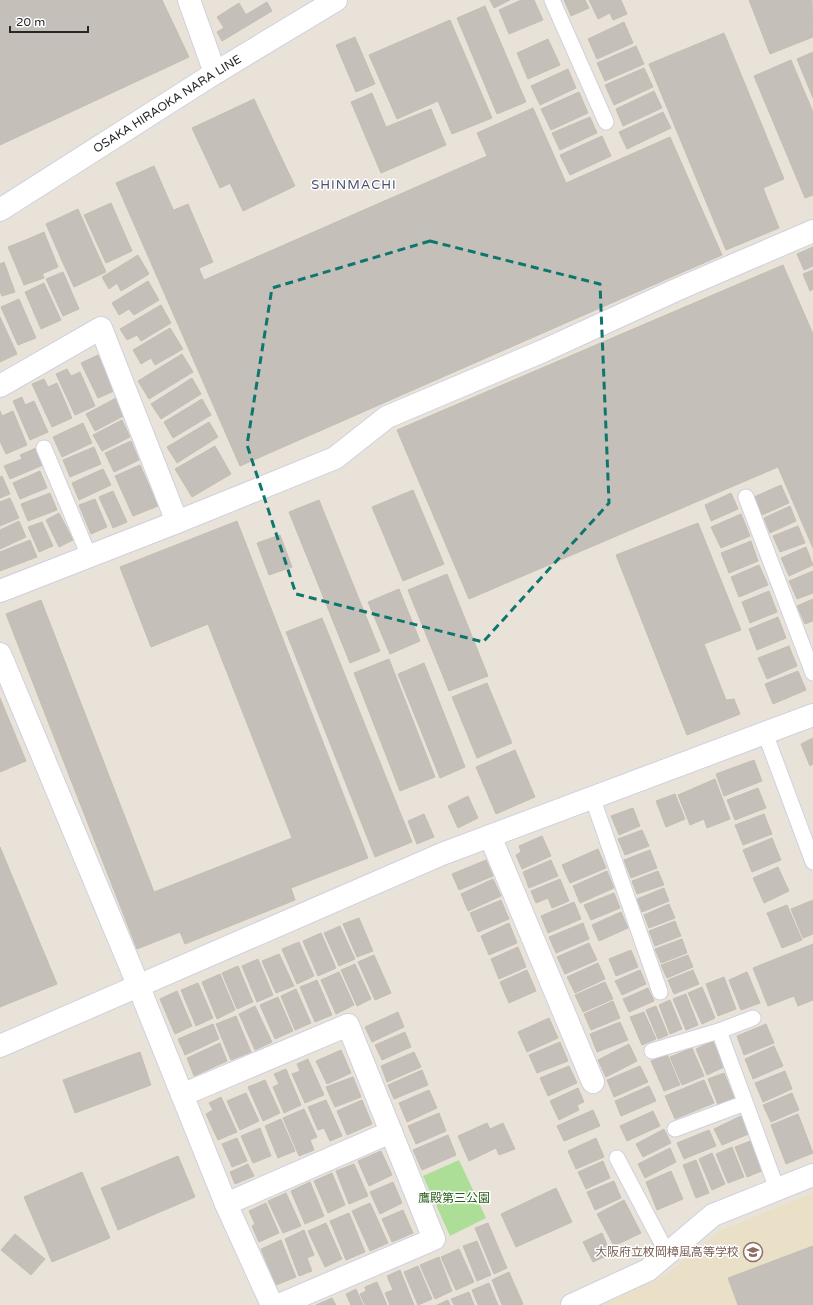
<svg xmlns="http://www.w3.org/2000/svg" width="813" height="1305" viewBox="0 0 813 1305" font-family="'Varela Round','Noto Sans JP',sans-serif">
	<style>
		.education { fill: #eae0c8 }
		.green { fill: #adde97 }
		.building { fill: #c4bfb8; stroke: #c4beb3 }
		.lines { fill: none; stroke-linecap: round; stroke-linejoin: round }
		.lane-casing { stroke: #ced1df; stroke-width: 17 }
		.street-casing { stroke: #ced1df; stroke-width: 24 }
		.secondary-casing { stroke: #ced1df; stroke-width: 24 }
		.lane { stroke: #fff; stroke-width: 15 }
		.street { stroke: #fff; stroke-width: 22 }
		.secondary { stroke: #fff; stroke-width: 22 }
		.marked { fill: none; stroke: #0f766e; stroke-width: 3; stroke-dasharray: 8 5; stroke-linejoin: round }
		.labels { text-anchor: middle; stroke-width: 3; stroke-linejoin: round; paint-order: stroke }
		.street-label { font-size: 12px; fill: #272727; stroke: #fff }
		.park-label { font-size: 12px; fill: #285e1c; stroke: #fff }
		.education-label { font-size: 12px; fill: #785e54; stroke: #fff; text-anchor: end }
		.neighbourhood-label { font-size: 13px; letter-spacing: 1px; fill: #4a5174; stroke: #fff }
	</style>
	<rect width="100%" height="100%" fill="#e9e2d8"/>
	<polygon class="education" points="813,1193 813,1305 602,1305 667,1274 720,1231"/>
	<polygon class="green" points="459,1160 486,1218 450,1236 423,1176"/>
	<g class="building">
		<polygon points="0,0 162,0 189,57 0,145"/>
		<polygon points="490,0 510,0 494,8"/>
		<polygon points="521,0 534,0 543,20 509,34 499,10"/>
		<polygon points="564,0 585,0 589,8 571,16"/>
		<polygon points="589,0 621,0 627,14 613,20 610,13 598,19"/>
		<polygon points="749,0 812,0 813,37 770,54"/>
		<polygon points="267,2 272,11 222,41 217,32"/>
		<polygon points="239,3 246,15 224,28 217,17"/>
		<polygon points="485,6 526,102 497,114 457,18"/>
		<polygon points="450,20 492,118 452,134 438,101 397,119 369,55"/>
		<polygon points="624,22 633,43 597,59 588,39"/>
		<polygon points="724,33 784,179 763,188 779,228 726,250 649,64"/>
		<polygon points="355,37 375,84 356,92 336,45"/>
		<polygon points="548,39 560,65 528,79 517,53"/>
		<polygon points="636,46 644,64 605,81 597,63"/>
		<polygon points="813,52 813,98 797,59"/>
		<polygon points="791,60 813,112 813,195 805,198 754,76"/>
		<polygon points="644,68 653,87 614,105 605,85"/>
		<polygon points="568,69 576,88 540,105 531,86"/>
		<polygon points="654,91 662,108 623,126 616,109"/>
		<polygon points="579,92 588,113 551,130 541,109"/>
		<polygon points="372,93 386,127 431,109 446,145 381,173 351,102"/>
		<polygon points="254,99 282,159 220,188 192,128"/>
		<polygon points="533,108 566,183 670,137 722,255 561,325 477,133"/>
		<polygon points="663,112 671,128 627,149 619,132"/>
		<polygon points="590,117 597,133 560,150 552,133"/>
		<polygon points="602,136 611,156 570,175 560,155"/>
		<polygon points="487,156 561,325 240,466 116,183 154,166 204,280"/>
		<polygon points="282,159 295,186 243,211 230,183"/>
		<polygon points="111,203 132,251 106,263 84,215"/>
		<polygon points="188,204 213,262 199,268 174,210"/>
		<polygon points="78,209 95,248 63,263 46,224"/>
		<polygon points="44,232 58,267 42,274 28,239"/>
		<polygon points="28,239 44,278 24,285 8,247"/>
		<polygon points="813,247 813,266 804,270 797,254"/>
		<polygon points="95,248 106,272 74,287 63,263"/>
		<polygon points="138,255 149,274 121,291 117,283 109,289 102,277"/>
		<polygon points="4,262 15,292 2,296 0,292 0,264"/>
		<polygon points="783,265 813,334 813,548 778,467 469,599 397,430"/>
		<polygon points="813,270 813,289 810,291 803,274"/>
		<polygon points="63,272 79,309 63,316 46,279"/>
		<polygon points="148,281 159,300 134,315 129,309 119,315 112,303"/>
		<polygon points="44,283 61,320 41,329 25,292"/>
		<polygon points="19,299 36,338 18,345 1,307"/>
		<polygon points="161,305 171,323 141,341 137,335 127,340 120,329"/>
		<polygon points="0,317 17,354 0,362"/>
		<polygon points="170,328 183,349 155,365 151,358 141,364 133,350"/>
		<polygon points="182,354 193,372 149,399 138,381"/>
		<polygon points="98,355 114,391 98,398 81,363"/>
		<polygon points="67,369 71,376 80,372 95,406 75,415 56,374"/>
		<polygon points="192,378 201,394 161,419 151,404"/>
		<polygon points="44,379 48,387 57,383 72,418 52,427 32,384"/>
		<polygon points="22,397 25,405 34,401 48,432 30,440 13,401"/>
		<polygon points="116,398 125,415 95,431 86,414"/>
		<polygon points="202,399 211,415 173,438 164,422"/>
		<polygon points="0,411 2,416 13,411 27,445 6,454 0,441"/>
		<polygon points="122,420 130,437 102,451 93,435"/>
		<polygon points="209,422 218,437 177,463 167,447"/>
		<polygon points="83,423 92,443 62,457 53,437"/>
		<polygon points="131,441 139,460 114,472 105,453"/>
		<polygon points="215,446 231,474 192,497 175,469"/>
		<polygon points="94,447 101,464 70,477 63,460"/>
		<polygon points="36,448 43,465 10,479 4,466 22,459 20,455"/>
		<polygon points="140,465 158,506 133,516 115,476"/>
		<polygon points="103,469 111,485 79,500 72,483"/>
		<polygon points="40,471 47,488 20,499 13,483"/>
		<polygon points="2,476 10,494 0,498 0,477"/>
		<polygon points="781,485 789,503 762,515 754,497"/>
		<polygon points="413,490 444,564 403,581 372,507"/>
		<polygon points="113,491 127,522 113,528 99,497"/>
		<polygon points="50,493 57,510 28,521 21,504"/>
		<polygon points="731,493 738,509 711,521 705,505"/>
		<polygon points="10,498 19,518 0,526 0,502"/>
		<polygon points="95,499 107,527 91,534 79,505"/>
		<polygon points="319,500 380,651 350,663 289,512"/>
		<polygon points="790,506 796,521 770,533 764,518"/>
		<polygon points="59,513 73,540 59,547 46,520"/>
		<polygon points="741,514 750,536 721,548 711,527"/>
		<polygon points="19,521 26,537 0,549 0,530"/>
		<polygon points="237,521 368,858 291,888 295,900 185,944 180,932 137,949 6,614 41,600 154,892 292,838 208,624 151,647 120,567"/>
		<polygon points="42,522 53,546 39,552 28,527"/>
		<polygon points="698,523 741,630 704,644 726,700 734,699 740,714 687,735 616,555"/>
		<polygon points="798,526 805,543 780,552 773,536"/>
		<polygon points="280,535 292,567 269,575 257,543"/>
		<polygon points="30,540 37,557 0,571 0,552"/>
		<polygon points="751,541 758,561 729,573 721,553"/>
		<polygon points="806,547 813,565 789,576 781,558"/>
		<polygon points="759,565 768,585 739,597 731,577"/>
		<polygon points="813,571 813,593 797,599 789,581"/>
		<polygon points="447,574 488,676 449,691 408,590"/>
		<polygon points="399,589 420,641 390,654 368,602"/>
		<polygon points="769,591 777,612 750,623 742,602"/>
		<polygon points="813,599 813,621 805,624 797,606"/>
		<polygon points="778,617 786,638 757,650 749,629"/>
		<polygon points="322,618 412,842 375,857 286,632"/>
		<polygon points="789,646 797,666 767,679 758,658"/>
		<polygon points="389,659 435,777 400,791 354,673"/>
		<polygon points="424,663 465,767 440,778 398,674"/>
		<polygon points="798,671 806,690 773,704 765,684"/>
		<polygon points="487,683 512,743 477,758 452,697"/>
		<polygon points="0,698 26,761 0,772"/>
		<polygon points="813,738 813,764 810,766 801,744"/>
		<polygon points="515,750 535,797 496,814 476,767"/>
		<polygon points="754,760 762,781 724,796 716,774"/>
		<polygon points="715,779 730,819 707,828 704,819 690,825 678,795"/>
		<polygon points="758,788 766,808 735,820 727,800"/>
		<polygon points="675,794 685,819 666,827 656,801"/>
		<polygon points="468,796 478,818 458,828 448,806"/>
		<polygon points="633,808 640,826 619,835 611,816"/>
		<polygon points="424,814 434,837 417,844 408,821"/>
		<polygon points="764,814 772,834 743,845 735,825"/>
		<polygon points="642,830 649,846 625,855 618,839"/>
		<polygon points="542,836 551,856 522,869 516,855 521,852 519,846"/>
		<polygon points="772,838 781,860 752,872 743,850"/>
		<polygon points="0,847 57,984 0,1007"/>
		<polygon points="598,849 606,868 570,883 562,865"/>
		<polygon points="650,850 657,868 631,878 624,860"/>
		<polygon points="486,860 493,876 459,890 452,874"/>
		<polygon points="551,860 558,876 529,888 523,872"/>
		<polygon points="778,867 789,891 764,903 753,878"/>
		<polygon points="607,871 614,888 580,903 573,886"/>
		<polygon points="658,871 664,885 637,894 632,881"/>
		<polygon points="493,879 501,896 468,911 461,894"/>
		<polygon points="560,879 569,901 552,908 548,898 536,903 531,891"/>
		<polygon points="664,888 669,901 642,912 637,899"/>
		<polygon points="614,893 620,908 591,920 584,905"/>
		<polygon points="501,900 509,919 478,932 470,913"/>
		<polygon points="813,900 813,934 803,938 791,909"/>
		<polygon points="574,902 581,919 548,933 541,916"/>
		<polygon points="669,904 675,918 649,928 644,915"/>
		<polygon points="787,905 802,940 782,948 767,913"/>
		<polygon points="621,912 628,928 599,941 592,925"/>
		<polygon points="359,918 373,951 357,957 343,924"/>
		<polygon points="675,921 681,936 655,946 649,931"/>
		<polygon points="509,923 517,943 489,955 481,936"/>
		<polygon points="583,923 589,939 556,953 549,937"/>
		<polygon points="340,926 355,959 339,966 324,933"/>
		<polygon points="321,933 336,968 318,976 303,941"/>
		<polygon points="682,939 687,953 661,963 655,949"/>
		<polygon points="299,942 314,976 297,984 282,949"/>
		<polygon points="589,943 597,960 565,974 557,957"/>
		<polygon points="813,944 813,1000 798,1006 794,996 768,1006 753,968"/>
		<polygon points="518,947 526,967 499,979 491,959"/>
		<polygon points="631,950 638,967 616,976 609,959"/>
		<polygon points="279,954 294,986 276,993 262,961"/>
		<polygon points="374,955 391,993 375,1000 358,962"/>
		<polygon points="688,955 693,967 667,978 661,965"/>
		<polygon points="258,959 273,995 257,1002 242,966"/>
		<polygon points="598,963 605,979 575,993 567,977"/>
		<polygon points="355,964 371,999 357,1006 341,970"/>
		<polygon points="238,966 253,1002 237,1009 222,973"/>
		<polygon points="527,970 536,991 509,1003 500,982"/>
		<polygon points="640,970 646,984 622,995 615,981"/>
		<polygon points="693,970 699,984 674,994 668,980"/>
		<polygon points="339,972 354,1005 336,1014 321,980"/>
		<polygon points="747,972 760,1003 741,1010 729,980"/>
		<polygon points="220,974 235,1010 217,1019 202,982"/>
		<polygon points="724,977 736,1009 718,1016 706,984"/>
		<polygon points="317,980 332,1015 315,1022 300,987"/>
		<polygon points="605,982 613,999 583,1012 575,995"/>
		<polygon points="198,983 213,1018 196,1026 181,990"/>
		<polygon points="702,987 715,1018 702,1024 688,993"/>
		<polygon points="648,988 654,1001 629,1012 623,999"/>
		<polygon points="296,989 311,1023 295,1030 281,996"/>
		<polygon points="177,991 192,1026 175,1034 160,999"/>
		<polygon points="686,994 698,1025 686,1030 673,999"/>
		<polygon points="278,997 293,1031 275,1039 260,1005"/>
		<polygon points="670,1000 682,1029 670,1034 659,1005"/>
		<polygon points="613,1001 620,1018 591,1030 584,1014"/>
		<polygon points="255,1006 272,1042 255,1050 239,1014"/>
		<polygon points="656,1006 668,1035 658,1039 646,1010"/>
		<polygon points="398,1012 404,1027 372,1042 365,1027"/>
		<polygon points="644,1012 656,1039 642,1045 630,1017"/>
		<polygon points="236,1016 251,1052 231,1060 216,1024"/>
		<polygon points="549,1018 558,1038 527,1052 518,1032"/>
		<polygon points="620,1022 628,1040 597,1052 590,1034"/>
		<polygon points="213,1024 219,1039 185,1055 178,1039"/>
		<polygon points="766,1024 774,1043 744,1055 737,1036"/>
		<polygon points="405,1032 411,1047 382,1060 375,1045"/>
		<polygon points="713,1041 724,1067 707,1075 696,1049"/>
		<polygon points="560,1042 568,1061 537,1073 529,1055"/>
		<polygon points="220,1043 227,1061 194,1076 187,1058"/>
		<polygon points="629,1044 637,1061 606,1077 598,1060"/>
		<polygon points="774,1046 783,1066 753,1079 745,1059"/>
		<polygon points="692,1048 704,1076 682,1085 670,1057"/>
		<polygon points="341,1050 351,1073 327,1084 316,1061"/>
		<polygon points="140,1052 151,1085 75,1113 63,1080"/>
		<polygon points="414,1052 421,1067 387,1082 381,1066"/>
		<polygon points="667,1054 680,1085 664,1091 651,1061"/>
		<polygon points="308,1059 324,1095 305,1103 292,1074 300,1071 297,1064"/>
		<polygon points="569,1066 577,1083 548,1096 540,1078"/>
		<polygon points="640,1066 648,1082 614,1097 607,1080"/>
		<polygon points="286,1069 301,1105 284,1113 273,1087 279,1084 274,1074"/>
		<polygon points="422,1070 428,1085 394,1099 388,1085"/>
		<polygon points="785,1071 792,1089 763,1102 755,1083"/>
		<polygon points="724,1073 735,1100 719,1107 708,1079"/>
		<polygon points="353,1077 361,1097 335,1107 326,1087"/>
		<polygon points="265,1080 280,1113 263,1121 248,1087"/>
		<polygon points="704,1080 714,1103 675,1119 665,1096"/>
		<polygon points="649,1086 656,1101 621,1116 615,1101"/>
		<polygon points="578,1088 584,1102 577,1105 579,1110 559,1120 550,1101"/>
		<polygon points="429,1090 437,1108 407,1122 399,1103"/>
		<polygon points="246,1093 259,1121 240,1130 227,1101"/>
		<polygon points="792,1093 799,1110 771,1122 763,1105"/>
		<polygon points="221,1097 237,1132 218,1140 206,1114 213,1110 209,1103"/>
		<polygon points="326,1100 342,1136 330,1141 324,1128 318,1130 308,1107"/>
		<polygon points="362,1100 372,1124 347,1135 337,1111"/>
		<polygon points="304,1109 317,1137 310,1140 314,1150 299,1156 283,1118"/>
		<polygon points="593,1110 600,1126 564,1141 557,1126"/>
		<polygon points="653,1111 660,1126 627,1141 620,1126"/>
		<polygon points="439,1113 446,1131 416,1144 408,1126"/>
		<polygon points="798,1114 813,1153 786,1164 771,1125"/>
		<polygon points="743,1115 751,1133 722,1145 714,1129"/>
		<polygon points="281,1119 295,1151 278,1158 265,1126"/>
		<polygon points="487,1123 490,1129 503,1123 515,1149 499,1155 496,1148 469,1161 458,1136"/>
		<polygon points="260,1128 271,1156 253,1163 241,1136"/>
		<polygon points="664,1129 671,1143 643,1157 636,1144"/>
		<polygon points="709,1130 716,1146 684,1159 677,1143"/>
		<polygon points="448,1135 456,1155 422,1170 413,1150"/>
		<polygon points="237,1138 247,1161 232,1167 222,1144"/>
		<polygon points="596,1138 604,1157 576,1169 568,1151"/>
		<polygon points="753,1140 764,1170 747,1177 735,1147"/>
		<polygon points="732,1147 744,1177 728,1183 716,1154"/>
		<polygon points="670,1148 676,1162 645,1178 638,1164"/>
		<polygon points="381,1151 392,1175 369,1186 358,1161"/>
		<polygon points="712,1153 725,1184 712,1190 699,1159"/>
		<polygon points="178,1156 195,1197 118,1230 101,1188"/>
		<polygon points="696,1160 709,1193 696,1198 683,1165"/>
		<polygon points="603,1161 610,1178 586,1189 578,1172"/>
		<polygon points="248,1164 254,1176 235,1184 230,1172"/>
		<polygon points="354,1164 368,1196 349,1204 336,1171"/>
		<polygon points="671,1171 683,1199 657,1210 646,1182"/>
		<polygon points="82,1172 110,1238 52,1262 24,1197"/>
		<polygon points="332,1173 345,1205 328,1213 314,1181"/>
		<polygon points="614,1181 621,1198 595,1210 587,1192"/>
		<polygon points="310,1182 324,1216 305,1224 291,1191"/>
		<polygon points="393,1182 402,1203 380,1214 370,1192"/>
		<polygon points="556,1188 572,1222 516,1247 501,1214"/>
		<polygon points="286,1193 301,1226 283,1233 268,1201"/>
		<polygon points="624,1200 641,1233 614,1246 597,1214"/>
		<polygon points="266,1203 279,1233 259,1242 252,1226 255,1224 249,1211"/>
		<polygon points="370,1203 388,1243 370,1251 352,1211"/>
		<polygon points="403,1210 413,1233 392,1242 382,1219"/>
		<polygon points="349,1213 365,1252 346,1260 330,1221"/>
		<polygon points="326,1223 342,1259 325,1267 308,1231"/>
		<polygon points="488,1223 507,1268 494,1274 475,1228"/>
		<polygon points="304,1230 314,1255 307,1258 312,1271 299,1276 285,1239"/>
		<polygon points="602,1233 611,1254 593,1262 583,1242"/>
		<polygon points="15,1234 45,1259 31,1275 1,1250"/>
		<polygon points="281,1240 296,1277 276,1285 261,1249"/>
		<polygon points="477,1241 491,1275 477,1281 463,1246"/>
		<polygon points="813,1246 813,1305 738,1305 728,1278"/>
		<polygon points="459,1249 474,1282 456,1290 441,1257"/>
		<polygon points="439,1257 452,1291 435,1299 420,1265"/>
		<polygon points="418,1266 432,1299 418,1305 404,1272"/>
		<polygon points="400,1270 414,1305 390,1305 385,1293 393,1290 387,1276"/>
		<polygon points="509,1272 523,1304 521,1305 502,1305 492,1280"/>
		<polygon points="377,1282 387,1305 365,1305 360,1294 366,1291 365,1287"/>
		<polygon points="489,1283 498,1305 478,1305 472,1290"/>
		<polygon points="356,1289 363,1305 350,1305 351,1305 346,1294"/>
		<polygon points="469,1292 474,1305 454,1305 451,1299"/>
		<polygon points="332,1298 336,1305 316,1305"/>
		<polygon points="448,1300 450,1305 437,1305"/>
	</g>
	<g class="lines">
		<g class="lane-casing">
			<g id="lane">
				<polyline points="552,0 606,122"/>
				<polyline points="44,448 89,556"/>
				<polyline points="746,497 813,673"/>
				<polyline points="765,733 813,862"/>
				<polyline points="593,798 597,811 660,992"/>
				<polyline points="719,1031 777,1189"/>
				<polyline points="652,1051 719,1031 753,1018"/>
				<polyline points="675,1129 745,1103"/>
				<polyline points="617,1158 667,1253"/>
			</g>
		</g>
		<g class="street-casing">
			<g id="street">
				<polyline points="189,0 215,73"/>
				<polyline points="0,386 101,328 177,522"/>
				<polyline points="0,591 177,522 335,458 387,417 543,351 676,290 813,231"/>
				<polyline points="0,654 134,975 226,1204 272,1305"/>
				<polyline points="490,836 593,1082"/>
				<polyline points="182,1095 348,1025 434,1239 279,1305"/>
				<polyline points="226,1204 391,1132"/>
				<polyline points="572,1305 648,1270 713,1215 813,1175"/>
			</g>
		</g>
		<g class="secondary-casing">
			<g id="secondary">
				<path id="s1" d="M0 210 215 73 336 0"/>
				<polyline points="0,1046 442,854 813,715"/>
			</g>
		</g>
		<use href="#lane" class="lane"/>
		<use href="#street" class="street"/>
		<use href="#secondary" class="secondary"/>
	</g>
	<path class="marked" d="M430 241 600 284 609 503 483 642 296 594 247 445 272 288Z"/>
	<defs>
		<g id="school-ring" transform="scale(1)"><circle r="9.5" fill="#fff" stroke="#8d6e63" stroke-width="1.5"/><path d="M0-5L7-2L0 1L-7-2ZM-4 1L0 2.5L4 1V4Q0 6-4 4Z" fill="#8d6e63"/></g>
	</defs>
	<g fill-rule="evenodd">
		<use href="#school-ring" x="753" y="1252"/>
	</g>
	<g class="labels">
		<g class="street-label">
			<text dy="4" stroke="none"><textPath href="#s1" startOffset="198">OSAKA HIRAOKA NARA LINE</textPath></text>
		</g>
		<g class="park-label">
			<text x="454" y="1202">鷹殿第三公園</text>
		</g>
		<g class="education-label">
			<text x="739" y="1256">大阪府立枚岡樟風高等学校</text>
		</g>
		<g class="neighbourhood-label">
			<text x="354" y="189">SHINMACHI</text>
		</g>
	</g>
	<path d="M10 26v6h78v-6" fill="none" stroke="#272727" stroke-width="2"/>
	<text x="16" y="26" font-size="12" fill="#272727" stroke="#ffffff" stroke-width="3" paint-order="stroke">20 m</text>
</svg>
